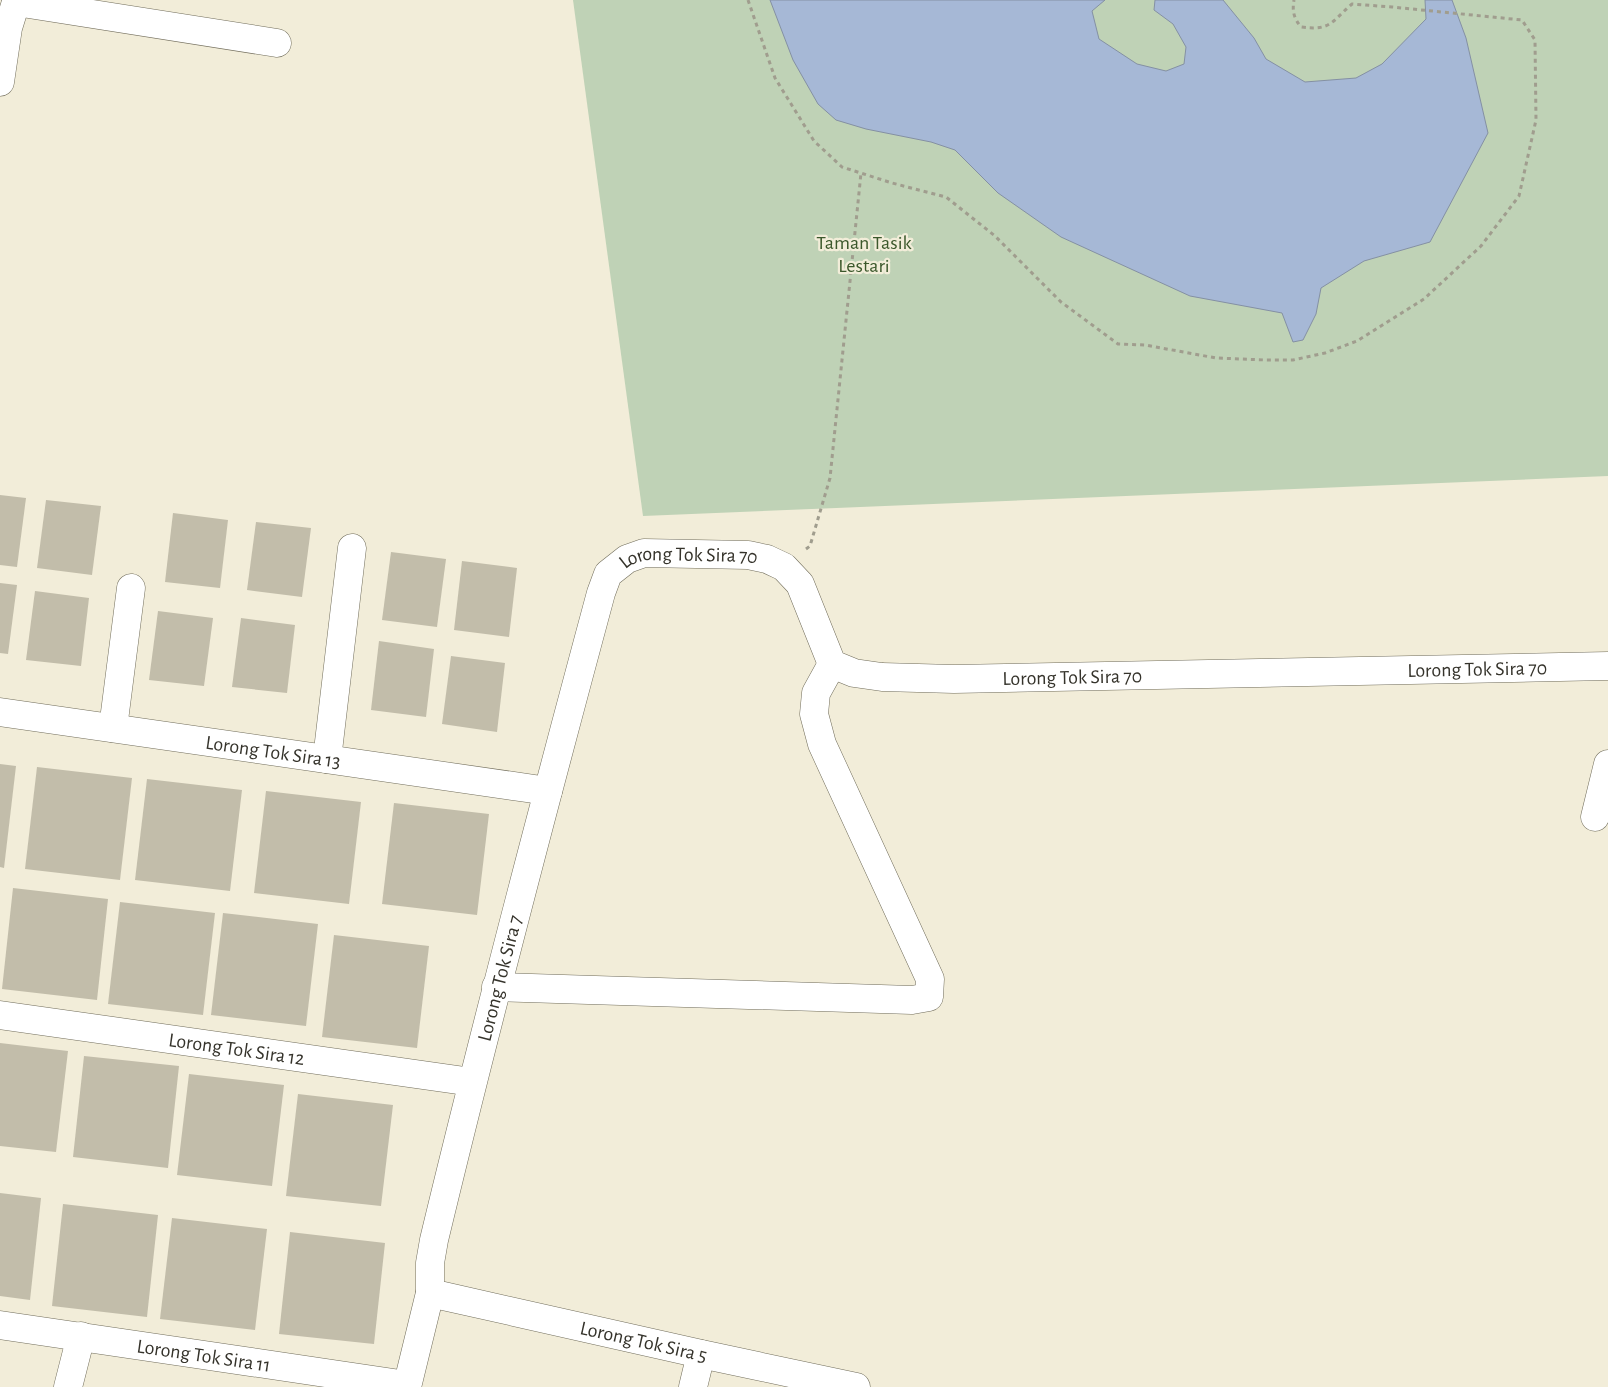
<svg xmlns="http://www.w3.org/2000/svg" width="1608" height="1387" viewBox="0 0 1608 1387" font-family="'Alegreya Sans',sans-serif">
	<style>
		.green { fill: #bfd2b6 }
		.water { fill: #a6b8d6; stroke: #8490a3 }
		.building { fill: #c2bdaa }
		.lines { fill: none; stroke-linecap: round; stroke-linejoin: round }
		.minor-casing { stroke: #716d5b; stroke-width: 29 }
		.path { stroke: #a09d8e; stroke-width: 3; stroke-dasharray: 4 4; stroke-linecap: butt }
		.minor { stroke: #fff; stroke-width: 28 }
		.labels { text-anchor: middle; stroke-width: 4.5; stroke-linejoin: round; paint-order: stroke }
		.park-label { font-size: 20px; fill: #3b582b; stroke: #f2edd9 }
		.street-label { font-size: 20px; fill: #35332b; stroke: #f2edd9 }
	</style>
	<rect width="100%" height="100%" fill="#f2edd9"/>
	<polygon class="green" points="573,0 1608,0 1608,476 643,516"/>
	<polygon class="water" points="770,0 1105,0 1092,11 1099,39 1137,64 1166,71 1184,64 1186,47 1173,24 1154,10 1155,0 1223,0 1254,38 1266,59 1305,82 1356,78 1382,64 1426,19 1425,0 1452,0 1466,38 1488,133 1430,242 1364,261 1321,288 1316,314 1303,340 1293,342 1282,313 1190,296 1061,237 998,193 955,150 931,142 866,129 836,120 818,104 793,60"/>
	<g class="building">
		<polygon points="0,495 26,498 17,567 0,565"/>
		<polygon points="46,500 101,506 92,575 37,568"/>
		<polygon points="173,513 228,520 220,588 165,582"/>
		<polygon points="256,522 311,528 302,597 247,590"/>
		<polygon points="391,552 446,559 437,627 382,620"/>
		<polygon points="462,561 517,568 509,637 454,630"/>
		<polygon points="0,583 17,585 8,654 0,653"/>
		<polygon points="35,591 89,598 81,666 26,660"/>
		<polygon points="158,611 213,618 204,686 149,680"/>
		<polygon points="241,618 295,625 287,693 232,687"/>
		<polygon points="379,641 434,649 426,717 371,710"/>
		<polygon points="451,656 505,663 497,732 442,724"/>
		<polygon points="0,764 16,766 4,868 0,867"/>
		<polygon points="37,767 132,778 120,880 25,869"/>
		<polygon points="147,779 242,790 230,891 135,880"/>
		<polygon points="266,791 361,802 349,904 254,893"/>
		<polygon points="394,803 489,814 477,915 382,904"/>
		<polygon points="13,888 108,899 97,1000 2,989"/>
		<polygon points="120,902 215,913 203,1015 108,1004"/>
		<polygon points="223,913 318,924 306,1026 211,1015"/>
		<polygon points="334,935 429,946 417,1048 322,1037"/>
		<polygon points="0,1043 68,1051 56,1152 0,1146"/>
		<polygon points="84,1056 179,1066 168,1168 73,1157"/>
		<polygon points="189,1074 284,1085 272,1186 177,1175"/>
		<polygon points="298,1094 393,1105 381,1206 286,1196"/>
		<polygon points="0,1193 41,1198 30,1300 0,1296"/>
		<polygon points="63,1204 158,1215 147,1317 52,1306"/>
		<polygon points="172,1218 267,1229 255,1330 160,1319"/>
		<polygon points="290,1232 385,1243 374,1344 279,1334"/>
	</g>
	<g class="lines">
		<g class="minor-casing">
			<g id="minor">
				<polyline points="17,0 16,2 277,43"/>
				<polyline points="0,82 8,28 16,2"/>
				<path id="s1" d="M0 712 548 791"/>
				<polyline points="113,728 131,588"/>
				<polyline points="327,759 352,548"/>
				<polyline points="1595,817 1608,764"/>
				<polyline points="496,987 912,1000 929,997 930,979 822,744 814,714 816,693 832,664"/>
				<path id="s2" d="M0 1015 472 1082"/>
				<path id="s3" d="M430 1293 701 1354 856 1387"/>
				<path id="s4" d="M0 1325 407 1385"/>
				<polyline points="68,1387 81,1336"/>
				<path id="s5" d="M407 1387 430 1293V1263L434 1240C486 1024 543 808 601 593L608 574 627 559 644 553 748 555 767 559 784 567 800 584 832 664 854 673 882 677 954 679 1608 666"/>
				<polyline points="693,1387 701,1354"/>
			</g>
		</g>
		<g class="path">
			<path d="M748 0 775 78 814 141 842 167 892 183 946 197 995 236 1061 302 1118 344 1145 345 1216 358 1266 360H1293L1325 353 1357 341 1424 299 1481 246 1519 196 1536 120 1535 40 1522 20 1392 7 1352 4C1331 22 1331 31 1301 27 1294 18 1292 12 1294 0"/>
			<polyline points="806,549 810,546 830,478 861,173"/>
		</g>
		<use href="#minor" class="minor"/>
	</g>
	<g class="labels">
		<g class="park-label">
			<text x="864" y="249">Taman Tasik<tspan x="864" dy="23">Lestari</tspan></text>
		</g>
		<g class="street-label">
			<text dy="7" stroke="none"><textPath href="#s5" startOffset="925">Lorong Tok Sira 70</textPath></text>
			<text dy="7" stroke="none"><textPath href="#s5" startOffset="1780">Lorong Tok Sira 70</textPath></text>
			<text dy="7" stroke="none"><textPath href="#s5" startOffset="1375">Lorong Tok Sira 70</textPath></text>
			<text dy="7" stroke="none"><textPath href="#s1" startOffset="276">Lorong Tok Sira 13</textPath></text>
			<text dy="7" stroke="none"><textPath href="#s5" startOffset="420">Lorong Tok Sira 7</textPath></text>
			<text dy="7" stroke="none"><textPath href="#s2" startOffset="239">Lorong Tok Sira 12</textPath></text>
			<text dy="7" stroke="none"><textPath href="#s3" startOffset="219">Lorong Tok Sira 5</textPath></text>
			<text dy="7" stroke="none"><textPath href="#s4" startOffset="206">Lorong Tok Sira 11</textPath></text>
		</g>
	</g>
</svg>
